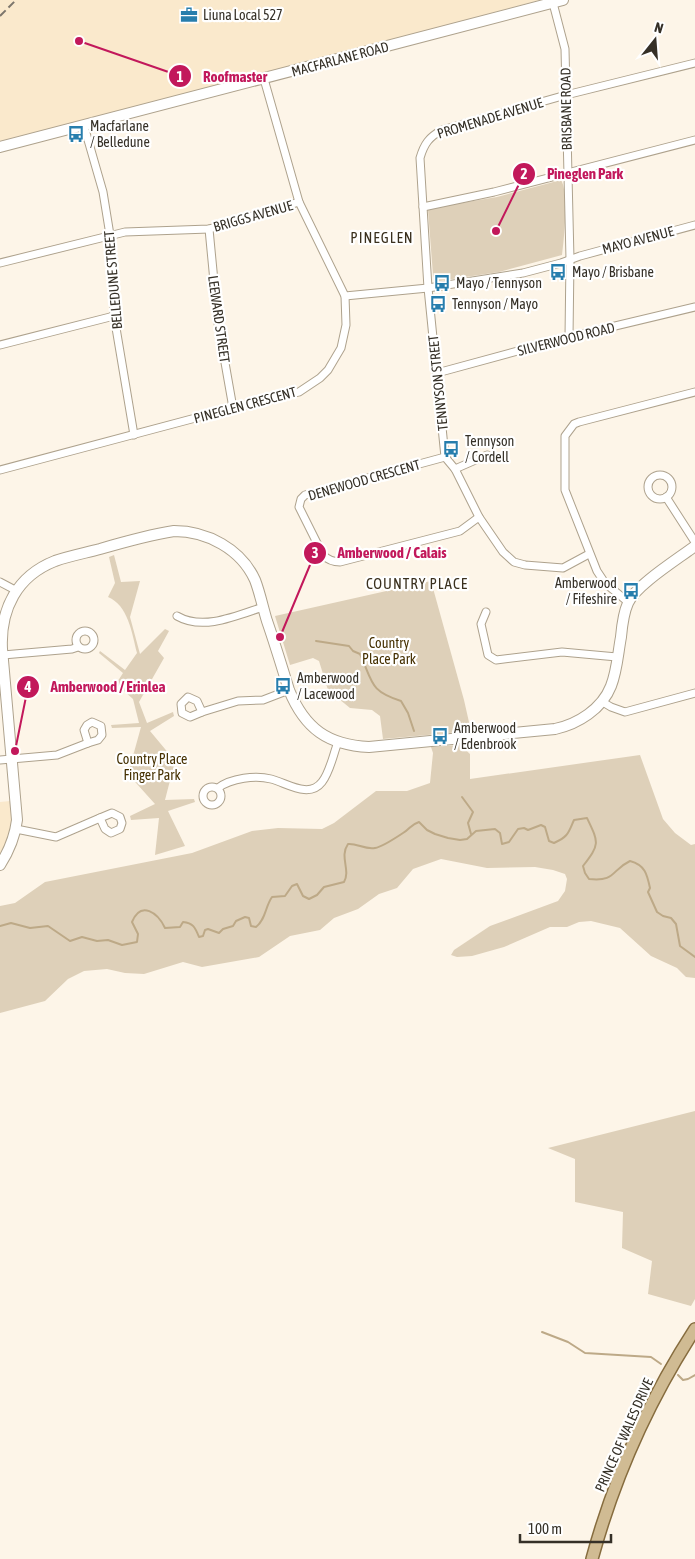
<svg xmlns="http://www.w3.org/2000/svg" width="695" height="1559" viewBox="0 0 695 1559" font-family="'Asap Condensed',sans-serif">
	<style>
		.built { fill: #fae9cc }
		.green { fill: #ded0b9 }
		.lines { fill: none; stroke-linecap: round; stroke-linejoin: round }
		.stream { stroke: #bda987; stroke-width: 2 }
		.street-casing { stroke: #aea28d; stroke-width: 9 }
		.secondary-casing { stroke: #aea28d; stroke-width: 12 }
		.primary-casing { stroke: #866c3e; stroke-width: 14 }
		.street { stroke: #fff; stroke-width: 7 }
		.secondary { stroke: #fff; stroke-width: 10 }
		.primary { stroke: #d0bb93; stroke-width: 11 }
		.rail { stroke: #7c766c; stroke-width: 2; stroke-dasharray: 8 4; stroke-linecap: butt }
		.labels { text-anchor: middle; stroke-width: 4.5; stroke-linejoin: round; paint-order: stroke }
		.poi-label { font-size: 14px; fill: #353027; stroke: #fff; text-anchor: start }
		.street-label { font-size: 14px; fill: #353027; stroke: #fff }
		.park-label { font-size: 14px; fill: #463102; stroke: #fff }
		.neighbourhood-label { font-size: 15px; letter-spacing: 1px; fill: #3a301e; stroke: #fff }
		.leader { fill: none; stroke: #c2185b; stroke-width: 2 }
		.callout-dot { fill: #c2185b; stroke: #fff; stroke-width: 2 }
		.mark-label { font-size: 15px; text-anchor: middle; font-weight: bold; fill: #fff }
		.callout-label { font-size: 15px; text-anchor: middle; font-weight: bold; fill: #c2185b; stroke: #fff; stroke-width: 4.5; stroke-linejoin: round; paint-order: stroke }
	</style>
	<rect width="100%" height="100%" fill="#fdf5e8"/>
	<g class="built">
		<polygon points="0,0 540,0 254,77 0,141"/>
		<polygon points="10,801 12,821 9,838 0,858 0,802"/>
	</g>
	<g class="green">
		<path d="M561 180C569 193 564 239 562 255L499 272 439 281 435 280 433 275 428 210 431 208 497 197Z"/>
		<path d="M114 555 121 582 140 581 130 617 140 654 165 629 169 631 158 651 164 658 139 702 147 723 173 712 174 716 150 731 175 761 165 800 194 799 195 802 168 811 185 846 155 855 159 818 131 820 130 816 155 804 128 774 141 727 112 728 111 725 139 723 133 699 116 684 123 673 99 653 100 651 125 670 137 653C132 633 128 605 108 597L115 583 109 557Z"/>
		<polygon points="431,581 464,700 471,731 383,739 380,716 372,710 350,708 328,690 319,661 313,658 290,665 275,616"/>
		<polygon points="460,745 470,754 470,779 640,755 663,819 675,833 691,845 695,844 695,978 686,977 677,968 651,956 620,928 591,921 579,922 567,927 550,927 504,947 472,956 457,957 451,955 454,950 490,926 558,901 565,891 567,879 565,874 553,870 535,867 487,868 441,859 413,869 397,888 379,894 358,909 334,918 320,930 290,936 259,957 202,967 183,962 144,974 125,973 107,969 84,971 68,979 45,1001 0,1013 0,906 15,903 45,882 192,853 252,831 278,828 322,829 334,823 376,791 407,791 430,783 433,753 431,747"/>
		<polygon points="695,1111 695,1299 691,1306 648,1294 652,1261 622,1248 623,1212 575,1202 575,1159 548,1148"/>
	</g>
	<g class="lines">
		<g class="stream">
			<path d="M316 641 349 646 353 651 360 654C373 682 369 691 401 701L408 713 414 731"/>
			<polyline points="462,797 473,812 468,823 471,834"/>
			<path d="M0 926 11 923 30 928 48 926 70 941 82 937 97 941 108 940 122 945 137 942 138 934 132 922C141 900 158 913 165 928L180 927 183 922C193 923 195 927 199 937L203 936 205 930 208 929 219 933 223 929 233 926 236 921 245 917 249 918 251 926 256 927C266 919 265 907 272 897L285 896 292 886 297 884 303 896 309 899 317 895 324 887 344 882C351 870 339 857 348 844 357 843 365 850 375 848 382 847 397 837 403 833 411 828 410 825 419 822L427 830 435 834 448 838 460 840 467 839 476 831 495 829 500 833 502 844 509 842 518 829 524 828 528 830 541 825 545 827 549 841 554 843C569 836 568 833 574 820L587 818C599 843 600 844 583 866L585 873 589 879C616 882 611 870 630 861 645 865 647 874 650 888L648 892 657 912 663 916 671 918 676 924 680 946 695 957"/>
			<polyline points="542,1332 568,1342 585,1353 651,1357 661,1364"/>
			<polyline points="678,1375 683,1380 688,1379 695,1375"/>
		</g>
		<g class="street-casing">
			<g id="street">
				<polyline points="553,3 565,49 570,259 569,337"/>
				<polyline points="84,126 103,192 110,235 114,316 134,435"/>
				<polyline points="423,207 494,192 695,140"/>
				<polyline points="209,229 218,323 233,408"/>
				<polyline points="0,263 125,232 209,229 299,202"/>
				<polyline points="345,296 428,288 523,273 561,263 580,256 695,225"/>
				<polyline points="0,345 114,316"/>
				<polyline points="437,373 569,337 695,307"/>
				<path d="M445 457 305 495 301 499 299 507 323 555C328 560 333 562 340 562L460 531 479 517"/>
				<polyline points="455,469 487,455"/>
				<polyline points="0,470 233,408 299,392 320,378 328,370 341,348 346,325 345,296 299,202 264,79"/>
				<circle cx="660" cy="487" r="12"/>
				<polyline points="666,497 695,542"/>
				<path d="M589 554 563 568 525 565 514 562 503 552 479 517 455 469 445 457 428 288 420 158C424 144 429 137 442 130L566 95 695 63"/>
				<polyline points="0,582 17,591"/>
				<polyline points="628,602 605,583 597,571 565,490 565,436 574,424 579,422 695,392"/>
				<polyline points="486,612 481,624 488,655 496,660 562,652 617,657"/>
				<path d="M177 616C203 631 236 616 263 607"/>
				<circle cx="85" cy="640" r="9"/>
				<polyline points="3,655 72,649 78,647"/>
				<polygon points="188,697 197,701 202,712 190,717 182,713 181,704"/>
				<polyline points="601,701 611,707 625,712 695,693"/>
				<polyline points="202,712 238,701 263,700 289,690"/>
				<polygon points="92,722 101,726 102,735 98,740 88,743 84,730 87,725"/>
				<polyline points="0,760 57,755 88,743"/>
				<circle cx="212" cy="796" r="9"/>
				<path d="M218 788C231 778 256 775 271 779 287 783 309 799 322 782 330 772 333 755 338 742"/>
				<polygon points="112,813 120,817 122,823 120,829 111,833 105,829 100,818"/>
				<polyline points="16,829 56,837 100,818"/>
			</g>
		</g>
		<g class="secondary-casing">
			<g id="secondary">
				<polyline points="0,147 563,0"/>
				<path d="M0 865C9 851 15 836 17 820L2 649C0 609 17 576 55 561 69 556 85 553 100 549 124 542 149 535 174 531 207 531 241 549 255 580 260 593 263 608 267 621 275 644 282 667 289 690 305 729 328 745 369 747L555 729C578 724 602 709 611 686 617 671 618 653 621 637 622 626 623 614 628 603 636 585 678 559 695 546"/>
			</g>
		</g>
		<g class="primary-casing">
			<path id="primary" d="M592 1559C614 1478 649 1400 695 1329"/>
		</g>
		<use href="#street" class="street"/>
		<use href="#secondary" class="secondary"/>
		<use href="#primary" class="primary"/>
		<polyline class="rail" points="0,16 16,0"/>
	</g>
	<defs>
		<g id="office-bare" transform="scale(1.35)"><path d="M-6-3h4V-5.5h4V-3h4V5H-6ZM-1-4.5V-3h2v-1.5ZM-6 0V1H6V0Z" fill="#277ead" stroke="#fff" stroke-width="2.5" paint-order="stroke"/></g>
		<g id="bus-bare" transform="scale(1.35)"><path d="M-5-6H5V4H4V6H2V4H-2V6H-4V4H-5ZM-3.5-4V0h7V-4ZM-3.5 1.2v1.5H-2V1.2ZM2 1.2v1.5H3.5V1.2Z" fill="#277ead" stroke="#fff" stroke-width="2.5" paint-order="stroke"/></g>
	</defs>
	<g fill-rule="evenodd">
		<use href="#office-bare" x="189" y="15"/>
		<use href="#bus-bare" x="76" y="134"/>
		<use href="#bus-bare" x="558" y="272"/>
		<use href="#bus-bare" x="442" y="283"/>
		<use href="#bus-bare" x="438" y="304"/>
		<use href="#bus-bare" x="451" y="449"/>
		<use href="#bus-bare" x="631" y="591"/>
		<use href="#bus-bare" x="283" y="686"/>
		<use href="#bus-bare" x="440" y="736"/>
	</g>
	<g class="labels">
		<g class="poi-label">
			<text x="203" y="20">Liuna Local 527</text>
			<text x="90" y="131">Macfarlane<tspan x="90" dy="16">/ Belledune</tspan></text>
			<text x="572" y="277">Mayo / Brisbane</text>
			<text x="456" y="288">Mayo / Tennyson</text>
			<text x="452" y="309">Tennyson / Mayo</text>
			<text x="465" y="446">Tennyson<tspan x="465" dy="16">/ Cordell</tspan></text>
			<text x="617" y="588" text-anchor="end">Amberwood<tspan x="617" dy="16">/ Fifeshire</tspan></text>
			<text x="297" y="683">Amberwood<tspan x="297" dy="16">/ Lacewood</tspan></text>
			<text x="454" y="733">Amberwood<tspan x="454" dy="16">/ Edenbrook</tspan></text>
		</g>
		<g class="street-label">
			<text transform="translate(340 59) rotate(-15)" y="5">MACFARLANE ROAD</text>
			<text transform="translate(566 109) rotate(-91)" y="5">BRISBANE ROAD</text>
			<text transform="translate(490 118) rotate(-17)" y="5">PROMENADE AVENUE</text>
			<text transform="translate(253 216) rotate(-16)" y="5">BRIGGS AVENUE</text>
			<text transform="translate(638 240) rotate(-15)" y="5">MAYO AVENUE</text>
			<text transform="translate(113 280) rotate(-95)" y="5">BELLEDUNE STREET</text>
			<text transform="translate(219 319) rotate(82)" y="5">LEEWARD STREET</text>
			<text transform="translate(566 339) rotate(-14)" y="5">SILVERWOOD ROAD</text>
			<text transform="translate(438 383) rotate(-96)" y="5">TENNYSON STREET</text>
			<text transform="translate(245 405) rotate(-15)" y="5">PINEGLEN CRESCENT</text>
			<text transform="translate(364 480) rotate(-16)" y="5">DENEWOOD CRESCENT</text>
			<text transform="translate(624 1435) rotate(-66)" y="5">PRINCE OF WALES DRIVE</text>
		</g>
		<g class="park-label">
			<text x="389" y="648">Country<tspan x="389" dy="16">Place Park</tspan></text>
			<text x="152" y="764">Country Place<tspan x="152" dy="16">Finger Park</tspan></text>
		</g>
		<g class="neighbourhood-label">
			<text x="382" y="243">PINEGLEN</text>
			<text x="417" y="589">COUNTRY PLACE</text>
		</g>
	</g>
	<path class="leader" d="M79 41L180 76M496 231L524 174M280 637L315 553M15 751L28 687"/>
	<g class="callout-dot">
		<circle cx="79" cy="41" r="5"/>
		<circle cx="496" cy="231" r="5"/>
		<circle cx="280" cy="637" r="5"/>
		<circle cx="15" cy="751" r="5"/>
		<circle cx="180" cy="76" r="12"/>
		<circle cx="524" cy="174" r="12"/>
		<circle cx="315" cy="553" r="12"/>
		<circle cx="28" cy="687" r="12"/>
	</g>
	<g class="mark-label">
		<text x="180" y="82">1</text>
		<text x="524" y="179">2</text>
		<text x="315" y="558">3</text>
		<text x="28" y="692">4</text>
	</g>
	<g class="callout-label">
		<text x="235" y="82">Roofmaster</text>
		<text x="585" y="179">Pineglen Park</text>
		<text x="392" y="558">Amberwood / Calais</text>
		<text x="108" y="692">Amberwood / Erinlea</text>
	</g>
	<g transform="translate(655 40) rotate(17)" stroke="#ffffff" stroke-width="4" paint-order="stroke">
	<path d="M0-4L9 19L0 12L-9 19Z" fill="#353027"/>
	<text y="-8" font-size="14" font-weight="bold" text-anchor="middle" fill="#353027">N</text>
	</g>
	<path d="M520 1534v8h91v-8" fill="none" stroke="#353027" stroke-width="2.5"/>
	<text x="528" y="1534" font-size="15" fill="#353027" stroke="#ffffff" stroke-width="4" paint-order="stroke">100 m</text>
</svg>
